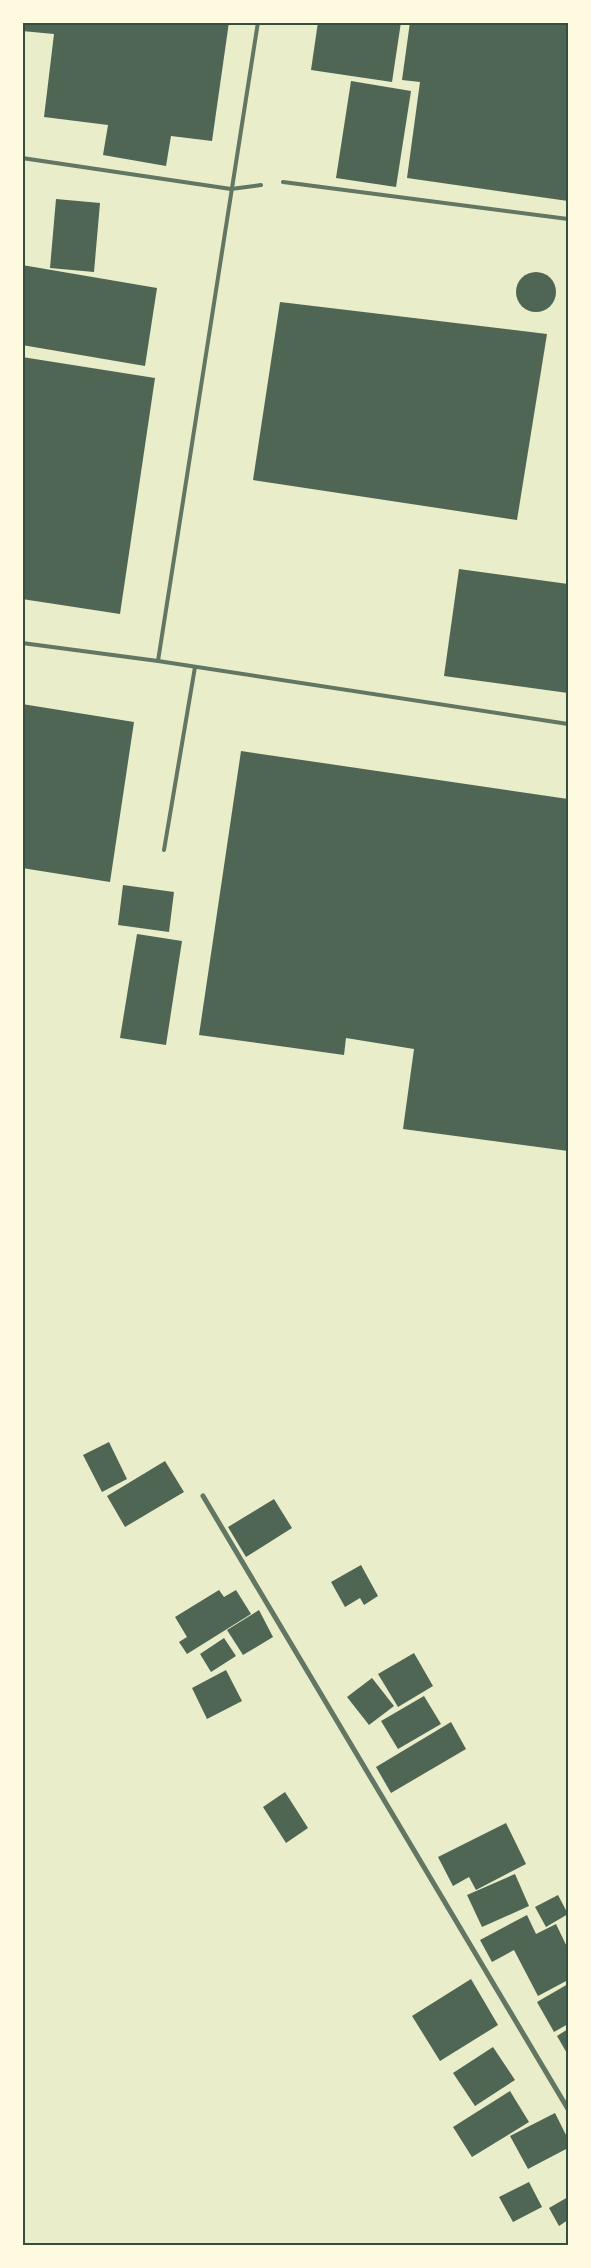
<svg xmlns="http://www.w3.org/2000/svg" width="591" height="2268" viewBox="0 0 591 2268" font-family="'PT Sans Narrow',sans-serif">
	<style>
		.building { fill: #4f6655 }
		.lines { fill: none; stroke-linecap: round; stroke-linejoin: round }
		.service { stroke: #617663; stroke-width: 4 }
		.minor { stroke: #617663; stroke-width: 5 }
		.neatline { fill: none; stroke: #344e41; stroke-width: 2 }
	</style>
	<rect width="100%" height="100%" fill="#e9edc9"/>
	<g class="building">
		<polygon points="23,22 229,22 212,141 171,136 166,166 103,155 108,125 44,117 54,34 22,31"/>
		<polygon points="318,22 401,22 392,82 311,70"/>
		<polygon points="410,22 568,22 568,201 407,178 420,82 402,80"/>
		<polygon points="351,81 411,91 396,187 336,178"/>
		<polygon points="56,199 100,203 94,272 50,268"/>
		<polygon points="22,265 157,288 145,366 22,345"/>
		<circle cx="536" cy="292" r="20"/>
		<polygon points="280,302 547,334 517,520 253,480"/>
		<polygon points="22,357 155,378 120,614 22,599"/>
		<polygon points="459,569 568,584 568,693 444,676"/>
		<polygon points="22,704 134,722 110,882 22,868"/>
		<polygon points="241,751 568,799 568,1151 403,1129 414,1049 346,1038 344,1055 199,1035"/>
		<polygon points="123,885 174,892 169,932 118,925"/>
		<polygon points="137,934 182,941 166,1045 120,1038"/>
		<polygon points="109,1442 127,1479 102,1492 83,1455"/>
		<polygon points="165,1461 184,1492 125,1527 107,1496"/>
		<polygon points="274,1499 292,1528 246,1557 228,1527"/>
		<polygon points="361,1565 378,1596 364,1605 360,1598 345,1607 331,1582"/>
		<polygon points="219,1590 224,1597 236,1590 251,1614 187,1654 179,1642 187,1637 175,1617"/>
		<polygon points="259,1610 273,1637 243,1655 227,1630"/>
		<polygon points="224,1638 236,1656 211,1672 200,1654"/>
		<polygon points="414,1653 433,1686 398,1707 378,1674"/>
		<polygon points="226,1670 242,1701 207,1719 192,1688"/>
		<polygon points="372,1678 394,1706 369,1725 347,1697"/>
		<polygon points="424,1696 441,1724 398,1749 381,1721"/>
		<polygon points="451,1722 466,1749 391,1793 376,1767"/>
		<polygon points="285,1792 308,1828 286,1843 263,1807"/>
		<polygon points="506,1823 526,1864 476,1890 469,1877 453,1886 438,1857"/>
		<polygon points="515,1874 529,1906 482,1927 467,1895"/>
		<polygon points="558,1895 568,1914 546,1927 535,1907"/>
		<polygon points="527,1915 536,1934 556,1924 568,1949 568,1980 538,1996 514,1950 492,1962 480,1940"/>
		<polygon points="471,1979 498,2025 440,2061 412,2016"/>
		<polygon points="568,1984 568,2024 554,2032 537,2002"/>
		<polygon points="568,2029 568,2055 557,2036"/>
		<polygon points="493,2047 515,2080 475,2106 453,2073"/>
		<polygon points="510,2091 529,2122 472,2157 453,2127"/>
		<polygon points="555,2113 568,2139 568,2148 528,2169 510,2136"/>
		<polygon points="529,2182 542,2207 513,2222 499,2197"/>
		<polygon points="568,2197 568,2220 559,2226 549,2208"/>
	</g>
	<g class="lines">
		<g class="service">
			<polyline points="22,158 231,189 261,185"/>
			<polyline points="283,182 568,219"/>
			<polyline points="22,643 158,661 568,724"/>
			<polyline points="158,661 258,22"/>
			<polyline points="164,850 195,667"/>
		</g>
		<polyline class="minor" points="203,1496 568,2109"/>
	</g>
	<rect width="591" height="2268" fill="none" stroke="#fefae0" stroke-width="48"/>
	<rect x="24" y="24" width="543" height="2220" class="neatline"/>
</svg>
